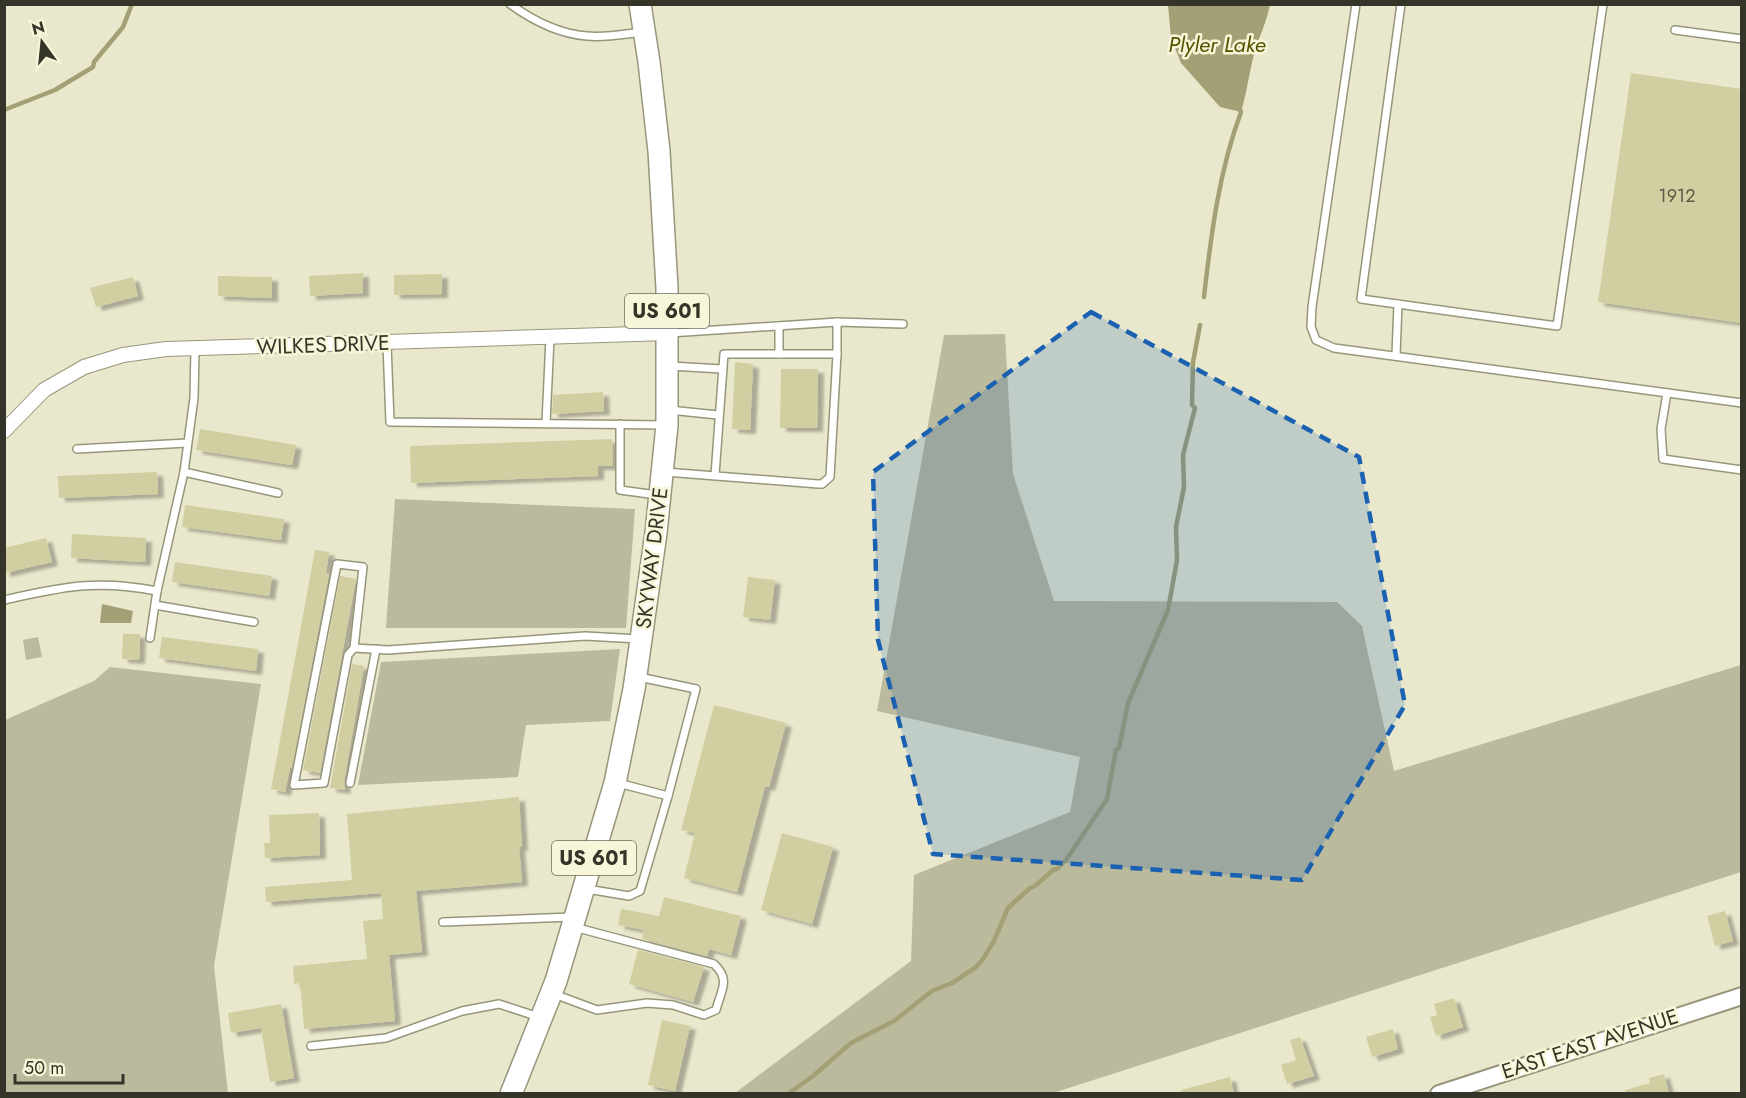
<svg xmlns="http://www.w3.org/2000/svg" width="1746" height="1098" viewBox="0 0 1746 1098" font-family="Jost,sans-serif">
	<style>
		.green { fill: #bcba9c }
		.water { fill: #a2a074 }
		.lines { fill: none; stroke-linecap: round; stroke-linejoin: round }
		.stream { stroke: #a2a074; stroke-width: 4.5 }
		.building { fill: #d1cfa1; filter: url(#shadow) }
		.service-casing { stroke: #97967b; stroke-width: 10 }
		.minor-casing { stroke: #97967b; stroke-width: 16 }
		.tertiary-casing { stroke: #97967b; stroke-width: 20 }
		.trunk-casing { stroke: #97967b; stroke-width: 24 }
		.service { stroke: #fff; stroke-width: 7 }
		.minor { stroke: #fff; stroke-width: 14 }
		.tertiary { stroke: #fff; stroke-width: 16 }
		.trunk { stroke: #fff; stroke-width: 21 }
		.marked { fill: #1b61b1; fill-opacity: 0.2; stroke: #1b61b1; stroke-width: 4.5; stroke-dasharray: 12 8; stroke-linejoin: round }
		.labels { text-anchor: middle; stroke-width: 5; stroke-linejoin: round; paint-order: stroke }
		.number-label { font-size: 18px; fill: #5b5b47 }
		.shield { fill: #f7f6d9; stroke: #6e6e5e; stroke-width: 1.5 }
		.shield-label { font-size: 20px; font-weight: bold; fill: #343429 }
		.street-label { font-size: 21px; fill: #343429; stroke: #f7f6d9 }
		.water-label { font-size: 22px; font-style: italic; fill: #565100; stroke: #f7f6d9 }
	</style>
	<defs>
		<filter id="shadow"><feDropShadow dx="6" dy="4" stdDeviation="1.5" flood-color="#0004"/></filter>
	</defs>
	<rect width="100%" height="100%" fill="#eae8cc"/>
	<g class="green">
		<polygon points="1005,334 1013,474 1054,601 1337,602 1362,626 1394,771 1741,665 1741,872 1053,1093 735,1093 911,961 914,875 1070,812 1080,757 877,711 944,335"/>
		<polygon points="395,499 635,509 626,628 386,628"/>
		<polygon points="38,637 42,657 26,660 23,640"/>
		<polygon points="620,649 610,721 526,725 518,777 358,785 381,662"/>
		<polygon points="110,667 261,684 214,966 228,1093 5,1093 5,720 94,681"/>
	</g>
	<g class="water">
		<path d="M1168 5H1270C1267 18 1263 29 1258 41 1250 64 1248 89 1241 112L1220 107 1181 63 1171 38Z"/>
		<polygon points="102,604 133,611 131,623 100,623"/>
	</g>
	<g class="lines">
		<g class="stream">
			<polyline points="4,110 55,90 93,67 94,62 123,27 132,4"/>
			<path d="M1204 297C1211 235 1219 171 1241 112L1239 108"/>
			<polyline points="788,1094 813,1076 851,1043 894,1021 932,991 952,983 975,968 983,959 994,941 1008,908 1030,888 1035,886 1053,870 1057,869 1066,860 1107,799 1116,750 1119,748 1128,703 1168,610 1177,560 1176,527 1184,487 1183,455 1195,408 1192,405 1193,362 1200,325"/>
		</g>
	</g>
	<g class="building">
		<polygon points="1631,73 1742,89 1742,323 1598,302"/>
		<polygon points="363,273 363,293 310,296 309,276"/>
		<polygon points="442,274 442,294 394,295 394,275"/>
		<polygon points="218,276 272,277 272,298 218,296"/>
		<polygon points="133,277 138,296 96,307 90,288"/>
		<polygon points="735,362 753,364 750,430 732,429"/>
		<polygon points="781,369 818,369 817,428 780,428"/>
		<polygon points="603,392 604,411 552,414 553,395"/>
		<polygon points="200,429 296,445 292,465 196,450"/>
		<polygon points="612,439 613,466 598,466 598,476 411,483 410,446"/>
		<polygon points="157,472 158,494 59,498 58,476"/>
		<polygon points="185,505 284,519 281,540 182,527"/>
		<polygon points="72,534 146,538 145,562 71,558"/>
		<polygon points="46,538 52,562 4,573 4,548"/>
		<polygon points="315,550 329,552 326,573 329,574 292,768 290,767 285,792 271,789"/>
		<polygon points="175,562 272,576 269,596 172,582"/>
		<polygon points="340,576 356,579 320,773 303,770"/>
		<polygon points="748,577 775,580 770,620 743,617"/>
		<polygon points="123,634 140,634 139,660 122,659"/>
		<polygon points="162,637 258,649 256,671 159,658"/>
		<polygon points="352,664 364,666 344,782 345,790 330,788"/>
		<polygon points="714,705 786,723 769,787 765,786 737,892 684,878 695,833 681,830"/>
		<polygon points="519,797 522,847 519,847 522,882 416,891 422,952 389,955 395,1021 304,1029 300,983 294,984 293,966 367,959 363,921 383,919 381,893 266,902 265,887 352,880 347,814"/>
		<polygon points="319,813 320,855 265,858 264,843 270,843 269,815"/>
		<polygon points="782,833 833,847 812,924 761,910"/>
		<polygon points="664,897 741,916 731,955 709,949 707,956 642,939 644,930 618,925 621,909 659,916"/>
		<polygon points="1725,911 1733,941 1715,946 1707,916"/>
		<polygon points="638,950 704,967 693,1002 629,984"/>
		<polygon points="1454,998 1463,1027 1436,1036 1430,1017 1437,1015 1434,1004"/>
		<polygon points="281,1004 294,1078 270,1082 261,1028 231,1033 228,1013"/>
		<polygon points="662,1020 690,1026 675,1091 648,1085"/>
		<polygon points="1393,1029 1398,1049 1372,1057 1366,1037"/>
		<polygon points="1300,1037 1314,1076 1287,1084 1281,1065 1296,1060 1290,1040"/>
		<polygon points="1664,1074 1669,1094 1626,1094 1625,1090 1650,1083 1649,1078"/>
		<polygon points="1230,1077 1234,1094 1182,1094 1181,1090"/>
	</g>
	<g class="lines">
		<g class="service-casing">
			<g id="service">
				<path d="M510 4C532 20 559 34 587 36 604 38 625 34 642 32"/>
				<polyline points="1356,4 1312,307 1311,327 1316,340 1334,348 1742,403"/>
				<polyline points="1401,4 1361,299 1557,326 1603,4"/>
				<polyline points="1675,30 1742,39"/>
				<polyline points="670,333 837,322 903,324"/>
				<polyline points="387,344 390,422 666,425"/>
				<polyline points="779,354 779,326"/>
				<polyline points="837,354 837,322"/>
				<polyline points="1396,355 1398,304"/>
				<polyline points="671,366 721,369"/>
				<polyline points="1667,393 1661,429 1663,459 1742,470"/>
				<polyline points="669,410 718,415"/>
				<polyline points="546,423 550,338"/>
				<polyline points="620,424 620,490 657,495"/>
				<polyline points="77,449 187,443"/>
				<polyline points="184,472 278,493"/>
				<polyline points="665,472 818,484 822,484 830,477 837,354 724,354 715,475"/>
				<path d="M4 600C62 587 97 579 157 591"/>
				<polyline points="155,605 254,622"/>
				<polyline points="150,638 157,591 184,472 194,398 195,349"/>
				<polyline points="354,648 348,655 324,783 294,785 337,564 363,567 354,648 388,650 585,636 639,639"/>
				<polyline points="350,783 376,649"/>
				<polyline points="618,783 668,796"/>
				<polyline points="587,889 629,896 640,891 668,796 696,689 639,677"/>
				<polyline points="443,922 571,917"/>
				<path d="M554 994 597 1010 647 1003 673 1005 704 1015 716 1010C721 990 731 980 714 964L574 927"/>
				<polyline points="311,1046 386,1038 462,1011 499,1004 539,1017"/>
			</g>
		</g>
		<g class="minor-casing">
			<polyline id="minor" points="4,431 44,390 84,367 123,355 166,349 668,333"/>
		</g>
		<g class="tertiary-casing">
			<polyline id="tertiary" points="1439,1094 1742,996"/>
		</g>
		<g class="trunk-casing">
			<polyline id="trunk" points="511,1094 556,981 615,783 634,689 656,533 667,425 667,288 659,151 649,62 640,4"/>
		</g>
		<use href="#service" class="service"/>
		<use href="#minor" class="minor"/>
		<use href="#tertiary" class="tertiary"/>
		<use href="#trunk" class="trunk"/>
	</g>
	<path class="marked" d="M1091 312 1359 457 1405 705 1302 880 933 854 878 640 873 472Z"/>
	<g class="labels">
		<g class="number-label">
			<text x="1677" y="202">1912</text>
		</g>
		<g class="shield">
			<rect x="625" y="294" width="84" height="34" rx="4.5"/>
			<rect x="552" y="841" width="84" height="34" rx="4.5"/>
		</g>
		<g class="shield-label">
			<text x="667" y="318">US 601</text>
			<text x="594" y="865">US 601</text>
		</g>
		<g class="street-label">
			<text transform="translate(323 345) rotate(-2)" y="7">WILKES DRIVE</text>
			<text transform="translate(652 558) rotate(-83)" y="7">SKYWAY DRIVE</text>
			<text transform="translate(1590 1044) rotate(-18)" y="7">EAST EAST AVENUE</text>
		</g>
		<g class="water-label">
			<text x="1217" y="52">Plyler Lake</text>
		</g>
	</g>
	<rect width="1746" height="1098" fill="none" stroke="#343429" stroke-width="12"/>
	<g transform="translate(42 42) rotate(345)" stroke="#f7f6d9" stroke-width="4.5" paint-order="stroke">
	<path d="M0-4.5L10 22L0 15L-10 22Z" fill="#343429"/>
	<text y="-9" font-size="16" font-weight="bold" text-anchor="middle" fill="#343429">N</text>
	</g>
	<path d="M15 1074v9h108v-9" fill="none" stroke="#343429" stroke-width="3"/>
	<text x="24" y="1074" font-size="18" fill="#343429" stroke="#f7f6d9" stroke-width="4.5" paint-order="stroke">50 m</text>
</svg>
